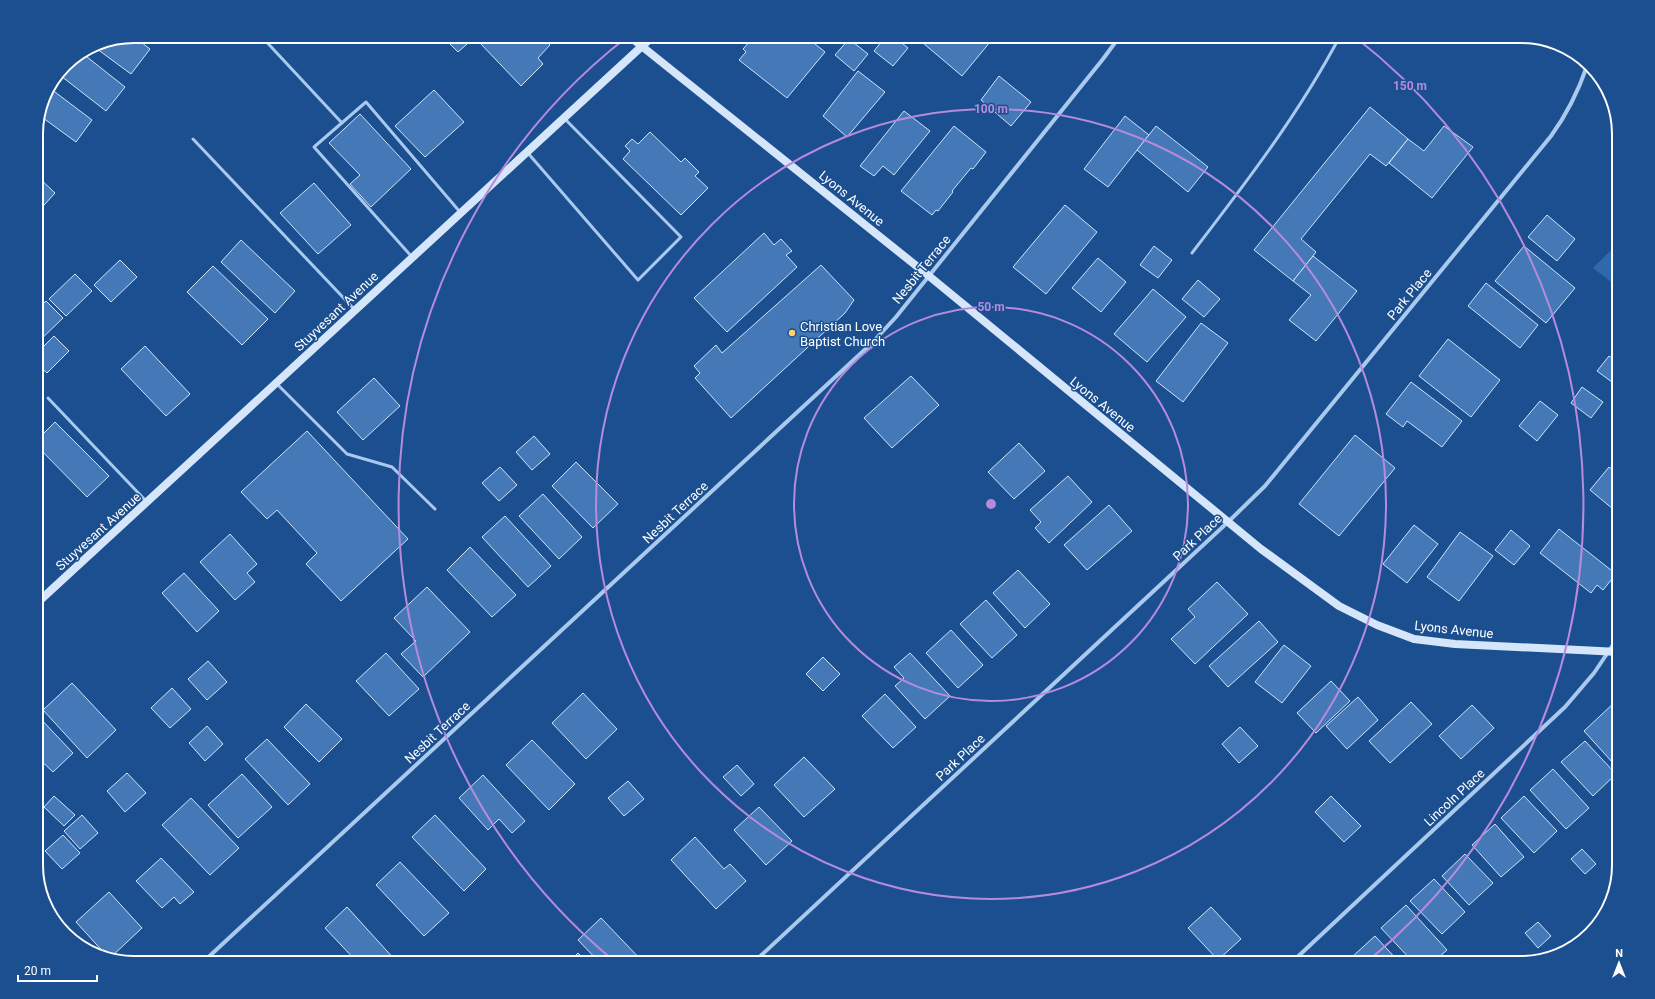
<svg xmlns="http://www.w3.org/2000/svg" width="1655" height="999" viewBox="0 0 1655 999" font-family="Roboto,sans-serif">
	<style>
		.green { fill: #2e69ad }
		.building { fill: #4478b7; stroke: #cfe3fa }
		.lines { fill: none; stroke-linecap: round; stroke-linejoin: round }
		.lane { stroke: #a9c9ee; stroke-width: 3 }
		.street { stroke: #a9c9ee; stroke-width: 4 }
		.secondary { stroke: #d6e6fa; stroke-width: 8 }
		.ring { fill: none; stroke: #b68bdc; stroke-width: 2 }
		.poi-dot { fill: #ffd166; stroke: #1b4f8f; stroke-width: 1.5 }
		.labels { text-anchor: middle; stroke-width: 3; stroke-linejoin: round; paint-order: stroke }
		.street-label { font-size: 13px; fill: #fff; stroke: #1b4f8f }
		.poi-label { font-size: 13px; fill: #fff; stroke: #1b4f8f; text-anchor: start }
		.rim { fill: none; stroke: #fff; stroke-width: 2 }
		.centre { fill: #b68bdc; stroke: #1b4f8f; stroke-width: 2 }
		.ring-label { font-size: 12px; text-anchor: middle; font-weight: bold; fill: #b68bdc; stroke: #1b4f8f; stroke-width: 3; stroke-linejoin: round; paint-order: stroke }
	</style>
	<rect width="100%" height="100%" fill="#1b4f8f"/>
	<g class="green">
		<polygon points="1619,242 1619,288 1593,268"/>
		<polygon points="1610,899 1606,914 1570,950"/>
	</g>
	<g class="building">
		<polygon points="133,36 150,49 131,74 93,46 97,43"/>
		<polygon points="442,36 474,36 475,37 458,52"/>
		<polygon points="485,36 526,37 541,36 550,45 538,58 543,64 521,86 479,42"/>
		<polygon points="747,36 805,36 825,52 787,98 739,60 746,52 743,49 751,40"/>
		<polygon points="886,36 893,36 908,48 893,66 874,51"/>
		<polygon points="929,36 995,36 962,76 923,43"/>
		<polygon points="849,39 868,54 854,71 835,55"/>
		<polygon points="82,53 125,87 106,111 61,76 75,58"/>
		<polygon points="858,71 885,92 847,137 823,116"/>
		<polygon points="999,76 1031,102 1011,126 981,100"/>
		<polygon points="51,89 92,120 76,142 39,115 43,100"/>
		<polygon points="434,90 464,122 425,157 395,126"/>
		<polygon points="1370,107 1408,139 1386,166 1370,154 1301,239 1316,252 1293,281 1254,250"/>
		<polygon points="904,111 930,131 894,175 883,166 874,176 860,166"/>
		<polygon points="360,114 411,169 371,207 350,184 360,175 329,143"/>
		<polygon points="1125,116 1149,135 1108,187 1084,169"/>
		<polygon points="954,126 986,152 973,169 971,168 952,191 953,192 938,211 936,210 932,215 901,191"/>
		<polygon points="1156,126 1208,167 1188,192 1137,150"/>
		<polygon points="1444,126 1473,147 1432,198 1389,163 1408,139 1424,151"/>
		<polygon points="650,132 681,162 685,158 699,172 695,176 708,188 681,215 623,159 630,151 625,146 632,139 638,144"/>
		<polygon points="36,175 55,193 36,214"/>
		<polygon points="314,183 351,225 318,254 280,213"/>
		<polygon points="1065,205 1097,232 1046,294 1013,267"/>
		<polygon points="1547,215 1575,239 1557,261 1528,237"/>
		<polygon points="764,233 774,245 781,239 792,251 786,255 797,267 727,332 694,298"/>
		<polygon points="241,240 295,291 275,313 221,262"/>
		<polygon points="1154,246 1172,260 1158,278 1140,265"/>
		<polygon points="1524,246 1575,288 1546,323 1495,281"/>
		<polygon points="1313,256 1357,291 1316,341 1289,320 1311,295 1293,281"/>
		<polygon points="1098,258 1126,282 1101,312 1072,288"/>
		<polygon points="120,260 137,277 111,302 94,285"/>
		<polygon points="821,265 854,300 845,313 731,418 695,378 700,373 694,366 716,345 722,353"/>
		<polygon points="213,266 268,319 242,345 187,292"/>
		<polygon points="75,274 92,291 66,316 49,299"/>
		<polygon points="1198,280 1220,299 1204,317 1182,299"/>
		<polygon points="1486,283 1538,325 1520,348 1468,306"/>
		<polygon points="1153,289 1186,317 1147,362 1114,334"/>
		<polygon points="46,301 63,318 37,343 36,311"/>
		<polygon points="1201,323 1228,343 1183,402 1156,381"/>
		<polygon points="54,336 69,351 47,373 36,363 36,354"/>
		<polygon points="1448,339 1500,380 1471,417 1419,376"/>
		<polygon points="145,346 190,394 166,416 121,369"/>
		<polygon points="1609,356 1619,363 1619,382 1616,385 1597,371"/>
		<polygon points="911,376 939,405 892,448 864,418"/>
		<polygon points="374,378 400,406 363,440 337,412"/>
		<polygon points="1411,382 1462,421 1442,447 1407,421 1403,427 1386,414"/>
		<polygon points="1582,387 1603,402 1591,418 1571,403"/>
		<polygon points="1540,401 1558,415 1537,441 1519,426"/>
		<polygon points="55,422 109,476 87,497 36,445 36,441"/>
		<polygon points="307,431 408,539 341,601 306,564 317,553 277,510 267,519 241,492"/>
		<polygon points="1355,435 1395,468 1339,536 1299,504"/>
		<polygon points="534,436 550,454 532,470 516,452"/>
		<polygon points="1019,443 1045,471 1014,499 988,472"/>
		<polygon points="576,462 618,504 593,528 552,486"/>
		<polygon points="500,467 517,485 499,501 482,483"/>
		<polygon points="1609,467 1619,475 1619,514 1590,490"/>
		<polygon points="1068,476 1092,502 1049,543 1035,528 1041,522 1030,510"/>
		<polygon points="543,494 582,537 559,559 519,516"/>
		<polygon points="1109,505 1132,531 1087,570 1064,545"/>
		<polygon points="505,516 551,566 528,587 482,537"/>
		<polygon points="1414,525 1438,544 1407,583 1383,564"/>
		<polygon points="1559,529 1616,574 1603,590 1597,585 1591,593 1540,553"/>
		<polygon points="1511,530 1530,546 1514,565 1495,550"/>
		<polygon points="1460,532 1493,556 1459,601 1427,577"/>
		<polygon points="230,534 257,564 247,573 255,582 235,600 200,562"/>
		<polygon points="470,547 516,595 492,617 447,570"/>
		<polygon points="1018,570 1050,604 1025,628 993,593"/>
		<polygon points="184,573 219,611 197,632 162,593"/>
		<polygon points="1217,582 1248,614 1195,664 1171,639 1195,617 1188,609"/>
		<polygon points="427,587 470,632 423,677 401,654 416,641 394,618"/>
		<polygon points="986,600 1017,635 992,658 960,624"/>
		<polygon points="1259,621 1278,642 1228,687 1209,666"/>
		<polygon points="951,630 983,665 958,688 926,653"/>
		<polygon points="1284,645 1311,666 1282,703 1255,682"/>
		<polygon points="386,653 419,689 389,716 356,681"/>
		<polygon points="910,653 950,696 925,719 895,686 904,678 894,667"/>
		<polygon points="823,657 840,674 823,691 806,674"/>
		<polygon points="208,661 227,682 207,700 188,679"/>
		<polygon points="1331,681 1350,701 1316,733 1297,713"/>
		<polygon points="72,683 116,730 87,758 43,710"/>
		<polygon points="172,688 191,709 170,728 151,708"/>
		<polygon points="583,693 617,729 586,759 552,723"/>
		<polygon points="885,694 916,727 893,748 862,716"/>
		<polygon points="1358,697 1378,720 1347,749 1326,726"/>
		<polygon points="1411,702 1432,724 1390,763 1369,741"/>
		<polygon points="1615,702 1619,702 1619,757 1613,763 1584,731"/>
		<polygon points="306,704 342,739 319,762 284,727"/>
		<polygon points="1472,705 1494,728 1461,759 1439,736"/>
		<polygon points="36,714 73,753 53,772 36,756"/>
		<polygon points="207,726 223,744 205,761 189,743"/>
		<polygon points="1240,727 1258,746 1239,763 1222,744"/>
		<polygon points="267,739 310,784 288,805 245,759"/>
		<polygon points="532,740 575,784 549,810 506,765"/>
		<polygon points="1585,741 1616,774 1593,796 1561,762"/>
		<polygon points="804,757 835,789 804,817 774,785"/>
		<polygon points="737,765 754,784 741,796 723,777"/>
		<polygon points="1553,769 1589,808 1566,829 1530,790"/>
		<polygon points="127,773 146,793 125,812 107,791"/>
		<polygon points="242,774 272,807 238,838 208,805"/>
		<polygon points="483,775 525,821 512,833 499,819 488,830 459,798"/>
		<polygon points="628,781 644,799 624,816 608,798"/>
		<polygon points="54,796 75,815 64,826 44,807"/>
		<polygon points="1331,796 1361,826 1344,842 1315,812"/>
		<polygon points="1524,796 1557,831 1534,853 1501,818"/>
		<polygon points="191,798 239,848 210,875 162,825"/>
		<polygon points="759,807 792,841 766,865 734,830"/>
		<polygon points="82,815 98,833 80,849 64,831"/>
		<polygon points="435,815 486,869 464,891 412,837"/>
		<polygon points="1495,824 1524,857 1501,877 1472,845"/>
		<polygon points="63,835 80,853 62,869 45,851"/>
		<polygon points="695,837 724,869 730,864 746,881 716,909 671,860"/>
		<polygon points="1582,849 1596,864 1585,874 1571,859"/>
		<polygon points="1465,854 1493,883 1469,905 1442,876"/>
		<polygon points="161,858 194,892 180,904 174,897 162,908 136,881"/>
		<polygon points="400,862 449,913 424,936 376,885"/>
		<polygon points="1434,879 1465,912 1442,934 1410,901"/>
		<polygon points="109,892 142,928 111,957 106,955 76,922"/>
		<polygon points="1406,905 1447,950 1432,963 1414,963 1381,928"/>
		<polygon points="347,907 396,961 394,963 358,963 325,928"/>
		<polygon points="1211,907 1241,939 1218,960 1188,928"/>
		<polygon points="601,918 644,963 600,963 578,940"/>
		<polygon points="1538,922 1551,936 1538,948 1525,933"/>
		<polygon points="1375,936 1400,963 1358,963 1352,957"/>
		<polygon points="578,953 588,963 568,963"/>
	</g>
	<g class="lines">
		<g class="lane">
			<polyline points="261,36 342,123"/>
			<polyline points="193,139 355,310"/>
			<polyline points="527,152 638,280 681,237 564,118"/>
			<path d="M1192 253C1245 184 1299 114 1340 36"/>
			<polyline points="412,257 314,147 366,102 460,212"/>
			<polyline points="276,383 347,454 392,467 435,509"/>
			<polyline points="48,398 146,501"/>
		</g>
		<g class="street">
			<polyline points="202,963 872,343 896,317 1103,59 1120,36"/>
			<path d="M753 963 1228 522 1265 486 1551 136C1567 114 1578 92 1587 66"/>
			<polyline points="1291,963 1565,707 1594,673 1619,636"/>
		</g>
		<g class="secondary">
			<polyline points="629,36 929,276 1261,549 1339,606 1377,625 1414,639 1455,644 1619,652"/>
			<polyline points="36,604 653,36"/>
		</g>
	</g>
	<g class="ring">
		<circle cx="991" cy="504" r="197"/>
		<circle cx="991" cy="504" r="395"/>
		<path d="M614 961A592 592 0 0 1 627 37M1355 37A592 592 0 0 1 1368 961"/>
	</g>
	<circle class="poi-dot" cx="792" cy="333" r="4"/>
	<g class="labels">
		<g class="street-label">
			<text transform="translate(852 198) rotate(39)" y="5">Lyons Avenue</text>
			<text transform="translate(921 269) rotate(-51)" y="5">Nesbit Terrace</text>
			<text transform="translate(1409 294) rotate(-51)" y="5">Park Place</text>
			<text transform="translate(336 311) rotate(-43)" y="5">Stuyvesant Avenue</text>
			<text transform="translate(1103 404) rotate(39)" y="5">Lyons Avenue</text>
			<text transform="translate(675 512) rotate(-43)" y="5">Nesbit Terrace</text>
			<text transform="translate(98 531) rotate(-42)" y="5">Stuyvesant Avenue</text>
			<text transform="translate(1197 537) rotate(-43)" y="5">Park Place</text>
			<text transform="translate(1454 629) rotate(6)" y="5">Lyons Avenue</text>
			<text transform="translate(437 732) rotate(-43)" y="5">Nesbit Terrace</text>
			<text transform="translate(960 757) rotate(-43)" y="5">Park Place</text>
			<text transform="translate(1454 797) rotate(-43)" y="5">Lincoln Place</text>
		</g>
		<g class="poi-label">
			<text x="800" y="331">Christian Love<tspan x="800" dy="15">Baptist Church</tspan></text>
		</g>
	</g>
	<path d="M0 0H1655V999H0ZM134 43H1521A91 91 0 0 1 1612 134V865A91 91 0 0 1 1521 956H134A91 91 0 0 1 43 865V134A91 91 0 0 1 134 43Z" fill="#1b4f8f" fill-rule="evenodd"/>
	<path class="rim" d="M134 43H1521A91 91 0 0 1 1612 134V865A91 91 0 0 1 1521 956H134A91 91 0 0 1 43 865V134A91 91 0 0 1 134 43Z"/>
	<circle cx="991" cy="504" r="6" class="centre"/>
	<g class="ring-label">
		<text x="1410" y="90">150 m</text>
		<text x="991" y="113">100 m</text>
		<text x="991" y="311">50 m</text>
	</g>
	<g transform="translate(1619 963)" stroke="#1b4f8f" stroke-width="3" paint-order="stroke">
	<path d="M0-3L7 15L0 10L-7 15Z" fill="#ffffff"/>
	<text y="-6" font-size="11" font-weight="bold" text-anchor="middle" fill="#ffffff">N</text>
	</g>
	<path d="M18 975v6h79v-6" fill="none" stroke="#ffffff" stroke-width="2"/>
	<text x="24" y="975" font-size="12" fill="#ffffff" stroke="#1b4f8f" stroke-width="3" paint-order="stroke">20 m</text>
</svg>
